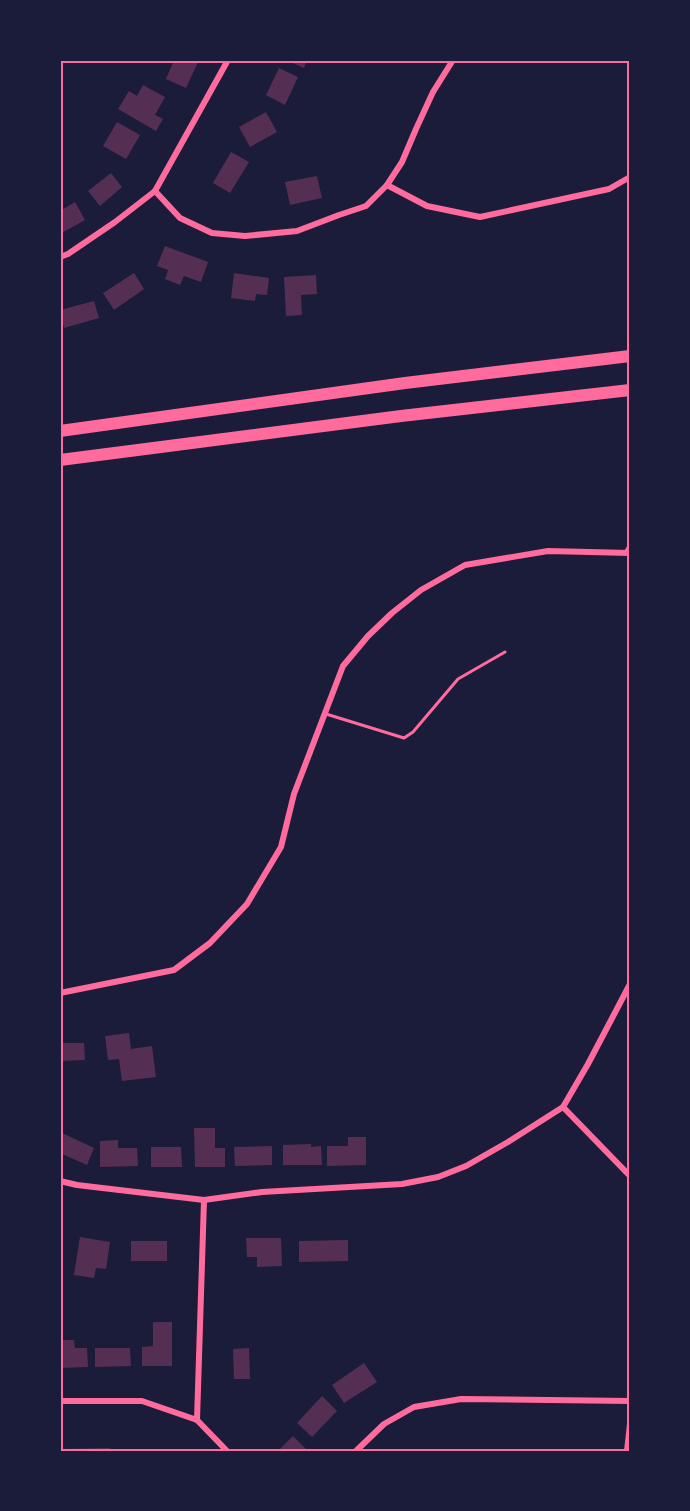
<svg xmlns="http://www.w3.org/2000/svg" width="690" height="1511" viewBox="0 0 690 1511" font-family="'PT Serif',serif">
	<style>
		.building { fill: #542f53 }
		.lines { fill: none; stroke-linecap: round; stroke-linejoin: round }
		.service { stroke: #ff6b9d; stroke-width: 3 }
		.minor { stroke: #ff6b9d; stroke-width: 6 }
		.motorway { stroke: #ff6b9d; stroke-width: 12 }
		.neatline { fill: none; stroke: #ff6b9d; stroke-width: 2 }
	</style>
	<rect width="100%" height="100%" fill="#1b1b3a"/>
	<g class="building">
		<polygon points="174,60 199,60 186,88 166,79"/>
		<polygon points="286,60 307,60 304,68"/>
		<polygon points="279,68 298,77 285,105 266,95"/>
		<polygon points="143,85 165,97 155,115 163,119 156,131 118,109 129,91 137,96"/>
		<polygon points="266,112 277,132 250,147 239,127"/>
		<polygon points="117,122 140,135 126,159 103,146"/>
		<polygon points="231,152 249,162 230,193 213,183"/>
		<polygon points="111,173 122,187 100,206 88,191"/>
		<polygon points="317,176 322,198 290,205 285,182"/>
		<polygon points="75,202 85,220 60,234 60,211"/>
		<polygon points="165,246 208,262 201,282 184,276 180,285 165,279 168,270 157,266"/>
		<polygon points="134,273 144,289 114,310 103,293"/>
		<polygon points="234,273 269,278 267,295 256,294 255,301 231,298"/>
		<polygon points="316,275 317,294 301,295 302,315 286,316 284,277"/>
		<polygon points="94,301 99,318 64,328 60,310"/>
		<polygon points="129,1033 131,1049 152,1046 156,1077 122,1081 119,1059 108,1060 105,1036"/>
		<polygon points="60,1043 84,1043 85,1060 60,1061"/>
		<polygon points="194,1128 215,1128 215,1148 225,1148 225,1167 195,1167"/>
		<polygon points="60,1132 94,1148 87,1165 60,1153"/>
		<polygon points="348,1137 366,1137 366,1165 327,1166 327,1146 348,1146"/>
		<polygon points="118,1140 118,1148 137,1148 138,1166 100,1167 100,1141"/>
		<polygon points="311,1144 311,1147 321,1146 322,1165 283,1165 283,1145"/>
		<polygon points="272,1146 272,1165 235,1166 234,1147"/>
		<polygon points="151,1147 181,1147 182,1167 151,1167"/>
		<polygon points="80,1237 110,1242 106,1269 96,1268 94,1278 74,1275"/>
		<polygon points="246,1238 281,1238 282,1266 257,1267 257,1257 247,1257"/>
		<polygon points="348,1240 348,1261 299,1262 299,1241"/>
		<rect x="131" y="1241" width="36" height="20"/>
		<polygon points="153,1322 172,1322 172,1366 142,1366 142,1347 153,1346"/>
		<polygon points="63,1340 74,1340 75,1348 87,1348 88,1367 60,1368 60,1348 63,1348"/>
		<polygon points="95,1348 130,1348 131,1366 95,1367"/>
		<polygon points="249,1348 250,1379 234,1379 233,1349"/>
		<polygon points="364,1363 377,1382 344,1403 332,1385"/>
		<polygon points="322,1396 337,1411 312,1437 297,1423"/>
		<polygon points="293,1436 308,1451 278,1451"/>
		<polygon points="110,1448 110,1451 60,1451 60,1449"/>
	</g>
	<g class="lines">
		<g class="service">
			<polyline points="626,551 630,544"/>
			<polyline points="326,714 404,738 413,732 458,679 505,652"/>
		</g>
		<g class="minor">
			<polyline points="387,185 427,206 480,217 609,189 630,177"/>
			<polyline points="155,191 180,218 212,233 245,236 297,231 339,215 366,206 387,185 402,162 416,129 433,92 453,60"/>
			<polyline points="60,257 68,254 115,222 155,191 228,60"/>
			<polyline points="60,993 174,970 210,943 247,904 281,847 294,794 343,666 368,636 392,613 421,590 465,565 548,551 630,553"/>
			<polyline points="563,1107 630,1176"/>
			<polyline points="60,1181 77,1185 204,1200 262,1192 402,1184 438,1177 466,1166 508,1142 563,1107 588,1064 630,984"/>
			<polyline points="60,1401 142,1401 197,1420 227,1451"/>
			<polyline points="197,1420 204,1200"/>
			<polyline points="356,1451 384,1424 414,1407 461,1399 630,1401"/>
			<polyline points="627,1451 630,1424"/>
		</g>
		<g class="motorway">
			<polyline points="60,431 405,383 630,356"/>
			<polyline points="60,460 401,416 630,390"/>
		</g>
	</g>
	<rect width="690" height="1511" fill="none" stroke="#1b1b3a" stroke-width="123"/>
	<rect x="62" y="62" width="566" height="1388" class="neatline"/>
</svg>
